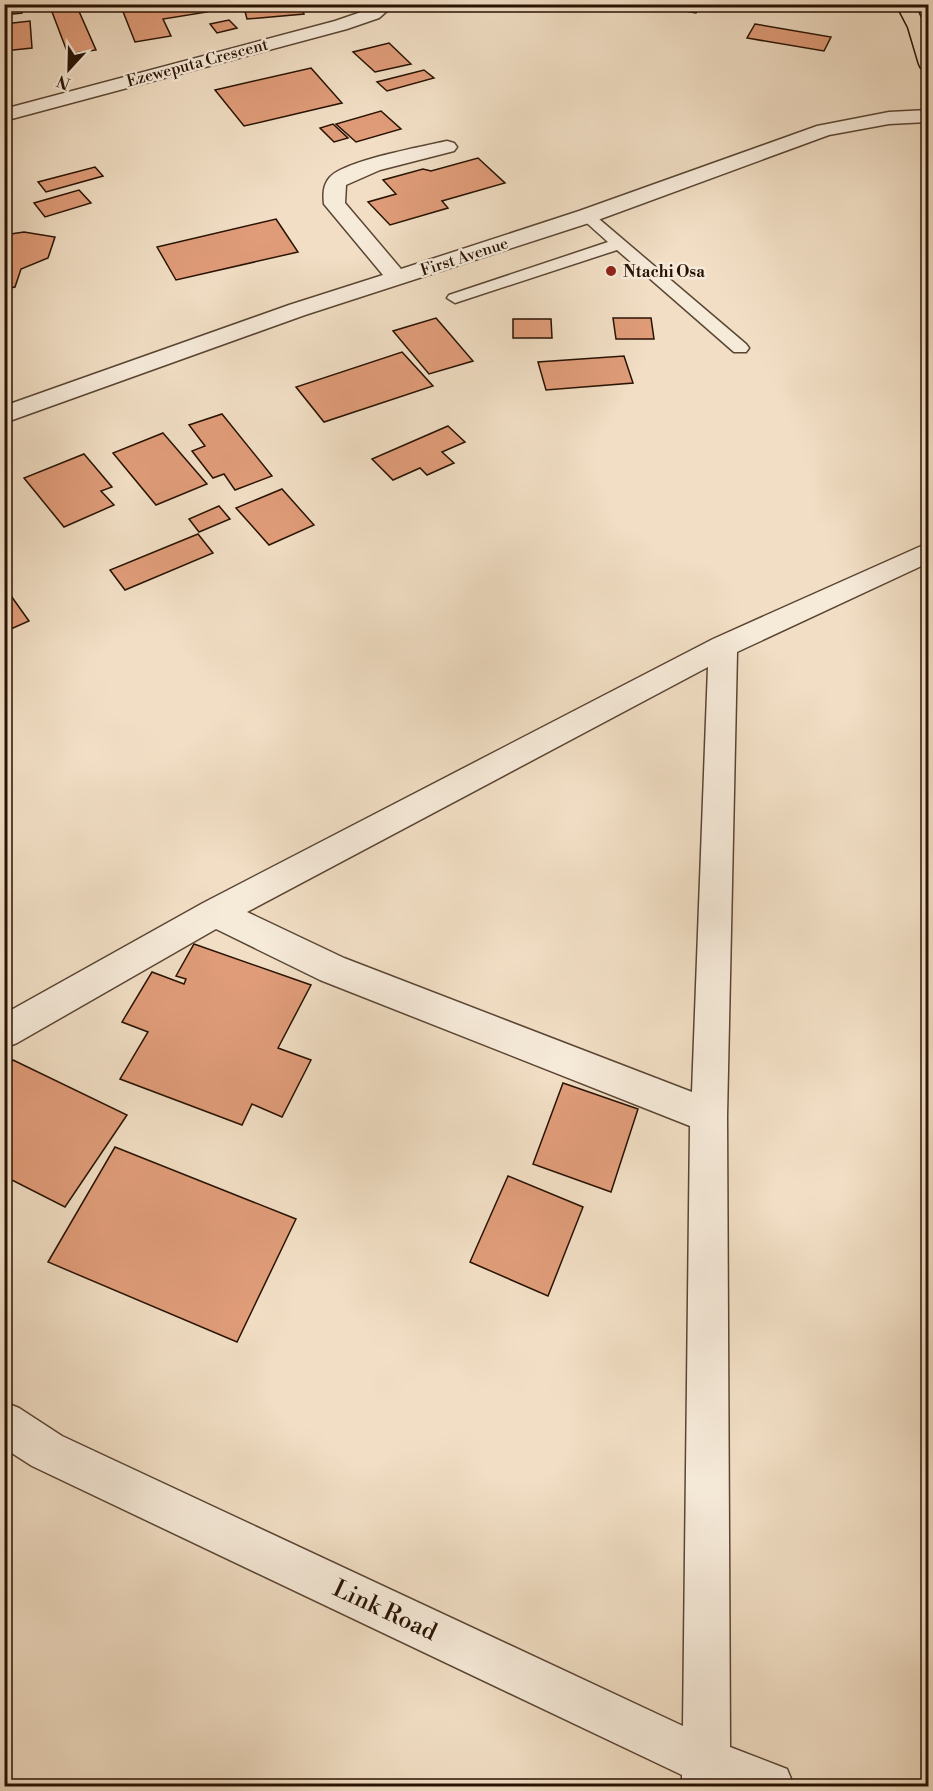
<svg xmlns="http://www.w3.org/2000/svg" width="933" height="1791" viewBox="0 0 933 1791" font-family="'Libre Bodoni',serif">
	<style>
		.building { fill: #e09c79; stroke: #281203; stroke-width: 1.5 }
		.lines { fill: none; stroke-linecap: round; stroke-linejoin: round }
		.lane-casing { stroke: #5a4533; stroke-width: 3 }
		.street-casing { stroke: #5a4533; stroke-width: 3 }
		.primary-casing { stroke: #281203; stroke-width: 3 }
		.lane { fill: #f6ead9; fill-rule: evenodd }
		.street { fill: #f6ead9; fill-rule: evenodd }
		.primary { fill: #f1dec4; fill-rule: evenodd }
		.poi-dot { fill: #8f2418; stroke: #f6ead9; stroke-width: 2 }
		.labels { text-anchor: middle; stroke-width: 5; stroke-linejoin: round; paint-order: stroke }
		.far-street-label { font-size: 16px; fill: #281203; stroke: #f6ead9 }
		.far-poi-label { font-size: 16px; font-weight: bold; fill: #281203; stroke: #f6ead9; text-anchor: start }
		.near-street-label { font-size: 24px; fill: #281203; stroke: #f6ead9 }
	</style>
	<rect width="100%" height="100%" fill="#f1dec4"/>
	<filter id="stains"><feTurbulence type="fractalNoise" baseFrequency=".00333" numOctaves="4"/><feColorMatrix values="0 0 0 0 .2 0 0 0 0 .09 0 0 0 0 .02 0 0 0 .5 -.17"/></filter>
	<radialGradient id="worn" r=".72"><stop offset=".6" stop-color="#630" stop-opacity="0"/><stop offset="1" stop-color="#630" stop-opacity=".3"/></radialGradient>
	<g class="building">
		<polygon points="4,4 23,4 22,13 4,15"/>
		<polygon points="49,4 109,4 78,9 96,50 68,54"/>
		<polygon points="120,4 156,4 158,8 203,4 207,12 163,19 171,36 135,42"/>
		<polygon points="243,4 301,4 304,14 247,19"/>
		<polygon points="669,4 691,4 699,6 696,13 667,8"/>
		<polygon points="229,20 237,28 217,33 210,24"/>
		<polygon points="30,21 32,48 4,51 4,24"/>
		<polygon points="755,24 831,37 824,51 747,38"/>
		<polygon points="389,43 411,64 375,72 353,52"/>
		<polygon points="311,68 342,103 244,126 215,90"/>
		<polygon points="424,70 434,78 387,91 377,82"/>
		<polygon points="381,111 401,129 356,142 336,124"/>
		<polygon points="333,124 348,138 334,142 320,128"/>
		<polygon points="478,158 505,183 442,201 448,208 390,225 368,202 396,194 383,180 423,169 431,171"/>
		<polygon points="95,167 103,176 46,192 38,182"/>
		<polygon points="79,190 91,203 45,217 34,203"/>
		<polygon points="276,219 298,252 176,280 157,247"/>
		<polygon points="24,232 55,237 48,258 21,269 15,287 4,289 4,235"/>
		<polygon points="436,318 473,361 429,374 393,331"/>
		<polygon points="613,318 651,318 654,339 616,339"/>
		<polygon points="513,319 551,319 552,338 513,338"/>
		<polygon points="402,352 433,386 324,422 296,387"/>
		<polygon points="624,356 633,383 546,390 538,362"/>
		<polygon points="222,414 272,476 235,490 224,474 213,478 192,451 205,446 189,425"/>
		<polygon points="448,426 465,442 442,452 454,463 427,475 420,468 393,480 372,459"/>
		<polygon points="163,433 207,484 156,505 113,453"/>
		<polygon points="84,454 112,487 101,491 114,505 64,527 24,478"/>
		<polygon points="282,489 314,525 269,545 236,508"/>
		<polygon points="219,506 230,519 199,532 189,519"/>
		<polygon points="198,534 213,553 125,590 110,570"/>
		<polygon points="4,586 29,621 4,632"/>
		<polygon points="194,944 311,985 278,1048 311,1060 282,1117 252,1104 242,1125 120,1079 148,1032 122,1022 152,972 184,984 186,979 176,976"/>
		<polygon points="13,1060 127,1115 65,1207 4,1176 4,1070"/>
		<polygon points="563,1083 638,1109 611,1192 533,1164"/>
		<polygon points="115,1147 296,1219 237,1342 48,1262"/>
		<polygon points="508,1176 583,1207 548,1296 470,1262"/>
	</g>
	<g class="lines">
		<g class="lane-casing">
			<polygon id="lane" points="587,211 592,213 746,344 749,348 746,352 734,352 617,250 461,301 455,303 447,298 449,295 608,242 579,216"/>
		</g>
		<g class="street-casing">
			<g id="street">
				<polygon points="375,4 395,4 379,18 347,29 4,121 4,109 335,21 367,10"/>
				<path d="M928 110V122L889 124 829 135 595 221 305 315 4 423V406L289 305 383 275 324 204C323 194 323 185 330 177 347 160 421 147 447 141L454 143 457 147 454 151 380 170 346 185 345 203 401 269 579 211 817 126 889 112Z"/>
				<path d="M928 543V563L737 652 727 1116 730 1747 787 1769 794 1786H682V1775L32 1466 4 1448V1402L19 1408 62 1436 683 1726 690 1126 320 980 216 929 17 1043 4 1048V1014L203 903 713 639ZM708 667 692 1092 344 958 247 912Z"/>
			</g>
		</g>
		<g class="primary-casing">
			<path id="primary" d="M896 4H914C929 33 928 38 928 69L921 68 919 64 908 27Z"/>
		</g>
		<use href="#lane" class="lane"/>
		<use href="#street" class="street"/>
		<use href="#primary" class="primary"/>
	</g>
	<circle class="poi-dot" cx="611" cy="271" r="6"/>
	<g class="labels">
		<g class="far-street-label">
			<text transform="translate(197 62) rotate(-15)" y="6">Ezeweputa Crescent</text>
			<text transform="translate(464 256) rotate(-18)" y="6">First Avenue</text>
		</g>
		<g class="far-poi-label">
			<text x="623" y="277">Ntachi Osa</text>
		</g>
		<g class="near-street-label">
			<text transform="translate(385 1610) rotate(25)" y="8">Link Road</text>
		</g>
	</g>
	<rect width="933" height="1791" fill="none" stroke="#f1dec4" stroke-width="24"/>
	<rect x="6" y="6" width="921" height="1779" fill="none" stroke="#281203" stroke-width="3"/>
	<rect x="12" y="12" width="909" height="1767" fill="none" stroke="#281203" stroke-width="1.5"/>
	<g transform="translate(69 69) rotate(202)" stroke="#f6ead9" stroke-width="4.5" paint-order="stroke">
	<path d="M0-4.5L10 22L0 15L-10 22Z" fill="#281203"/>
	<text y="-9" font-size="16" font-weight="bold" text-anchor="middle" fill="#281203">N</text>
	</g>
	<rect width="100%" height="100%" filter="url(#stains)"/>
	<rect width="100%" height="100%" fill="url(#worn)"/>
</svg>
